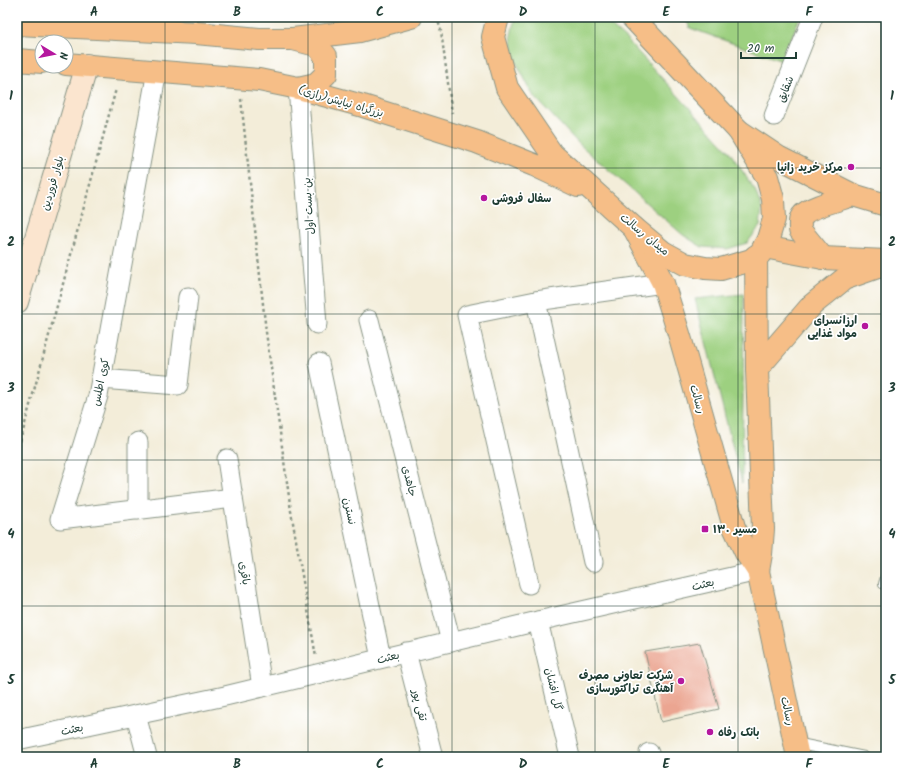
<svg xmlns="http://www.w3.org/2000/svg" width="903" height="774" viewBox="0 0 903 774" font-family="Kalam,'Playpen Sans Arabic',sans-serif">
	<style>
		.green { fill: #9dd080; stroke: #5e865a }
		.building { fill: #eba591 }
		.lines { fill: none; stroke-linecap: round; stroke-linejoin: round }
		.service-casing { stroke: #899586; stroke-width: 12 }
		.minor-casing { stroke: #899586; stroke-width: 21 }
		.secondary-casing { stroke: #899586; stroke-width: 24 }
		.primary-casing { stroke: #899586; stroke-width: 24 }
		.trunk-casing { stroke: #899586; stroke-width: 24 }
		.path { stroke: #899586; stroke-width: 2.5; stroke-dasharray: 3 3; stroke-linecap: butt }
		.service { stroke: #fff; stroke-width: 10 }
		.minor { stroke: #fff; stroke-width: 19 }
		.secondary { stroke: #fbe5cf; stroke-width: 22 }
		.primary { stroke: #f6be87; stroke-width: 22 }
		.trunk { stroke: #f6be87; stroke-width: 22 }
		.grid { fill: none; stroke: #1f3d34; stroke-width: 1; stroke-opacity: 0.55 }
		.poi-dot { fill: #b5179e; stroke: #fff; stroke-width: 1.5 }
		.labels { text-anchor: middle; stroke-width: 3.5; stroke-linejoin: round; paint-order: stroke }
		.street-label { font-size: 11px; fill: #1f3d34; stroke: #fff }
		.poi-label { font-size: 11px; font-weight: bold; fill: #1f3d34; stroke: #fff; text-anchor: end }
		.neatline { fill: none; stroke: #1f3d34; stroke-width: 1.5 }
		.grid-label { font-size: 13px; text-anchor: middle; font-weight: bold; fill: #1f3d34 }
	</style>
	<rect width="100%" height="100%" fill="#fff"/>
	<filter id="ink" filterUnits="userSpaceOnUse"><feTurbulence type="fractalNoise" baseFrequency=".025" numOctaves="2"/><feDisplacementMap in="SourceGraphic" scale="8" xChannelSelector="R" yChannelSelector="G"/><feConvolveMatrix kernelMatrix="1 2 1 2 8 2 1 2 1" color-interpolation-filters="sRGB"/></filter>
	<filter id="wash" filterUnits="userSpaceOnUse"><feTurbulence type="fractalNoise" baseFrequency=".012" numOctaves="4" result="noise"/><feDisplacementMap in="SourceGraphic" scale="16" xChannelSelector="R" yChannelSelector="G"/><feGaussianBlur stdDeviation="0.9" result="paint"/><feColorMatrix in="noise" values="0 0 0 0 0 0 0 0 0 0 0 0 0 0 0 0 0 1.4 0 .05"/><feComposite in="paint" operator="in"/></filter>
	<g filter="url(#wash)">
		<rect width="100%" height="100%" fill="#f3edd9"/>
		<g class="green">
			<polygon points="515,17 601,17 627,40 729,151 755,190 762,209 760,226 747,243 727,249 702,247 683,235 578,143 533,95 514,58 511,35"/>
			<polygon points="685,17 800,17 782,61 690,28"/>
			<polygon points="744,294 742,483 695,299"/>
		</g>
		<g id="blocks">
			<polygon class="building" points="700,643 719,709 661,722 645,652"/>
		</g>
	</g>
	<g filter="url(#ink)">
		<use href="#blocks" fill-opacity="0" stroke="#899586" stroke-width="1"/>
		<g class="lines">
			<g class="service-casing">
				<g id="service">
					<polyline points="886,577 884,584 886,585"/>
					<polyline points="795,743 864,757"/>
				</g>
			</g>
			<g class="minor-casing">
				<g id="minor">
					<polyline points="157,71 98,396 60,519 233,498"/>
					<polyline points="298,88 317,324"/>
					<polyline points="774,116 813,17"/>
					<polyline points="369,320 451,642"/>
					<polyline points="319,363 381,658"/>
					<polyline points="101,379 178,385 188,297"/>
					<polyline points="227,459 262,687"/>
					<polyline points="138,510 138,442"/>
					<polyline points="593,562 536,301 663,283"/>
					<polyline points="529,584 467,315 536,301"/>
					<polyline points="538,621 570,757"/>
					<polyline points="406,652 433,757"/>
					<polyline points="136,715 147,757"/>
					<polyline points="17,740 225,696 538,621 758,571"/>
					<polyline points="649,753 650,757"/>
				</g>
			</g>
			<g class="secondary-casing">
				<polyline id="secondary" points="17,302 87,65"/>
			</g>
			<g class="primary-casing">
				<g id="primary">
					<polyline points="293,39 316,45 326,56 326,74 316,84 298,88"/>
					<polyline points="739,131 778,157 853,195"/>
					<polyline points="634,228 663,283 680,337 734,527 746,553 758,571 798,757"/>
					<polyline points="764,247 823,258"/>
					<polyline points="756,256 757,369 763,529 761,554 758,571"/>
					<path d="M823 258 800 230C800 225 799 219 803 215 809 207 842 199 853 195"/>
					<polyline points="757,369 812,305 844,279 878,267 886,266"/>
				</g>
			</g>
			<g class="trunk-casing">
				<g id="trunk">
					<polyline points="498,17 493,37 507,88 552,154 634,228 663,252 685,264 705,268 721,269 751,260 760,254 764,247 768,239 774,219 773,199 767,177 739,131 632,17"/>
					<polyline points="17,24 196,33 259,39 293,39 360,31 411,17"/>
					<polyline points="17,60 42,62"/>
					<polyline points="66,64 259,80 298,88 363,106 477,142 534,165 578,186"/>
					<polyline points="853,195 886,205"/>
					<polyline points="823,258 886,261"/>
				</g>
			</g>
			<g class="path">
				<polyline points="437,17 441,31 452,113"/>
				<polyline points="241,99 266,332 291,511 316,657"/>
				<polyline points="17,453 116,89"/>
			</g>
			<use href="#service" class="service"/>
			<use href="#minor" class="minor"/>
			<use href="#secondary" class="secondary"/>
			<use href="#primary" class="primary"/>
			<use href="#trunk" class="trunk"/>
		</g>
	</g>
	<path class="grid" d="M165 17V757M308 17V757M452 17V757M595 17V757M738 17V757M17 168H886M17 314H886M17 460H886M17 606H886"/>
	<g class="poi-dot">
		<circle cx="851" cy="167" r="4"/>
		<circle cx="484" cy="198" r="4"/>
		<circle cx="865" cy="326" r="4"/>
		<rect x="701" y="525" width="8" height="8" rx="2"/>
		<circle cx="681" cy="681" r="4"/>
		<circle cx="710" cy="732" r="4"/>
	</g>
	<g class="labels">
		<g class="street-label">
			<text transform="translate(785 89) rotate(-68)" y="4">شقایق</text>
			<text transform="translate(341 101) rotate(16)" y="4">بزرگراه نیایش(رازی)</text>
			<text transform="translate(52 183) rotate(-74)" y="4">بلوار فروردین</text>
			<text transform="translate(308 206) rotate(-94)" y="4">بن بست اول</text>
			<text transform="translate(645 234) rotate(39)" y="4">میدان رسالت</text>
			<text transform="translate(100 382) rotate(-78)" y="4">کوی اطلس</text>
			<text transform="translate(698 399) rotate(74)" y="4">رسالت</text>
			<text transform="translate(410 481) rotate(76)" y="4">جاهدی</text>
			<text transform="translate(350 511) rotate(78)" y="4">نسترن</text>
			<text transform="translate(245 573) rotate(81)" y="4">باقری</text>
			<text transform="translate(703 584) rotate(-13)" y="4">بعثت</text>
			<text transform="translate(388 657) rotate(-14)" y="4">بعثت</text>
			<text transform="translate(554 689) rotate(77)" y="4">گل افشان</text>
			<text transform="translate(420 705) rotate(76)" y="4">تقی پور</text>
			<text transform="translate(788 711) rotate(78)" y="4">رسالت</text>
			<text transform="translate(72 729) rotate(-12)" y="4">بعثت</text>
		</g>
		<g class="poi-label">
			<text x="843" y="171">مرکز خرید زانیا</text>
			<text x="492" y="202" text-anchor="start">سفال فروشی</text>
			<text x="857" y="324">ارزانسرای<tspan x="857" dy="13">مواد غذایی</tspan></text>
			<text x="713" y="533" text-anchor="start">مسیر ۱۳۰</text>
			<text x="673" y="679">شرکت تعاونی مصرف<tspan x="673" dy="13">آهنگری تراکتورسازی</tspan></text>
			<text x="718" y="736" text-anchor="start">بانک رفاه</text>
		</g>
	</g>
	<rect width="903" height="774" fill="none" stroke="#fff" stroke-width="44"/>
	<g transform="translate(54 54) rotate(100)"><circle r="19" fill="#ffffff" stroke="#a5b1ae"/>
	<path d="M0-3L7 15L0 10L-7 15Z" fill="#b5179e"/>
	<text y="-6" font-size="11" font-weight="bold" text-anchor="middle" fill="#1f3d34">N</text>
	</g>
	<path d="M741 52v6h55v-6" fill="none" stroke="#1f3d34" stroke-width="2"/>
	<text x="747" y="52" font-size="12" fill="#1f3d34" stroke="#ffffff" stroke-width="3" paint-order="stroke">20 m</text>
	<rect x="22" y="22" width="859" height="730" class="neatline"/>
	<g class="grid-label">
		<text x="94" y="16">A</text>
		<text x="237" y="16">B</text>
		<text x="380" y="16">C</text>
		<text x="523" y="16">D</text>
		<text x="666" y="16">E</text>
		<text x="809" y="16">F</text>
		<text x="11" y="100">1</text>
		<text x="892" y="100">1</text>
		<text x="11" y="246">2</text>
		<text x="892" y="246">2</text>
		<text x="11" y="392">3</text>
		<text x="892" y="392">3</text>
		<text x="11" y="538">4</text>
		<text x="892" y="538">4</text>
		<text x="11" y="684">5</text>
		<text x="892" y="684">5</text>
		<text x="94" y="768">A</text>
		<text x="237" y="768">B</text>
		<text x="380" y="768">C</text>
		<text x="523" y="768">D</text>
		<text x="666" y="768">E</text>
		<text x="809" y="768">F</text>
	</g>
</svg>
